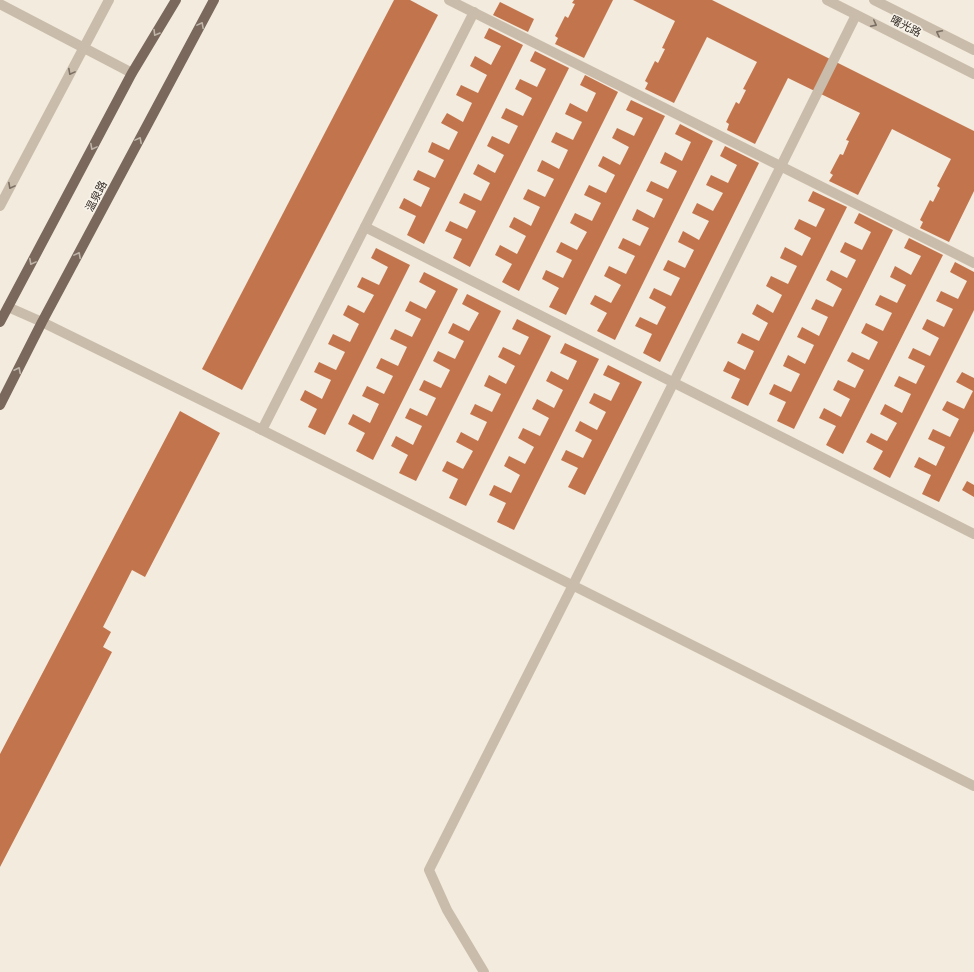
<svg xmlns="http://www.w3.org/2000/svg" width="974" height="972" viewBox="0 0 974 972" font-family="Rubik,'Noto Sans SC',sans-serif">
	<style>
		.building { fill: #c2754d }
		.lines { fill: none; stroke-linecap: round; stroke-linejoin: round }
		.minor { stroke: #cabcaa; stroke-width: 10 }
		.major { stroke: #79685b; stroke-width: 10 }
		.oneway { stroke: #7a6f64 }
		.oneway2 { stroke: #bfb5aa }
		.labels { text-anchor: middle; stroke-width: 3; stroke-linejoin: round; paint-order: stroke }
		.street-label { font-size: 11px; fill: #38302a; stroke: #f9f4eb }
	</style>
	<rect width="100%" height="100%" fill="#f2ebde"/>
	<g class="building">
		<polygon points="394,0 410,0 438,15 242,390 202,369"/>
		<polygon points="574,0 613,0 584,58 555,44 558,38 555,36 565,16 568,18 575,4 572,3"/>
		<polygon points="633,0 712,0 974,131 974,191 949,242 920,228 923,222 920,220 930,200 933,202 940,188 937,186 951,159 892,129 858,195 829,181 833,175 830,173 840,154 843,155 849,141 846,140 860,113 788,78 755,144 727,130 729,124 726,122 736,102 739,104 746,90 743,89 757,62 707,37 674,103 645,89 648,83 645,81 655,61 658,63 665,49 662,48 675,21"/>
		<polygon points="500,2 534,19 528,32 493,15"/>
		<polygon points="489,28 523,45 424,244 407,235 416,216 399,208 404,198 421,207 430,188 413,180 418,170 435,178 444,160 428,152 432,142 449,150 458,132 441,123 447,113 463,122 472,103 456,95 461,85 478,93 487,75 470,66 475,56 491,65 501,46 484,38"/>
		<polygon points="535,51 569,68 470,267 453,258 462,239 445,231 450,221 467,229 476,211 459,203 464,193 481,201 490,183 473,174 478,164 495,173 504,155 487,146 492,136 509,144 518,126 501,118 506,108 523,116 532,98 515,89 520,79 537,87 546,69 530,61"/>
		<polygon points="585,75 618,92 519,291 502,282 512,264 495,255 500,245 517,254 526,236 509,227 514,217 531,226 540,207 523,199 528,189 545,197 554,179 537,171 542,160 559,169 568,150 551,142 556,132 573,140 582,122 565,114 570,103 587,112 596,93 580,85"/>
		<polygon points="631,100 665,116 566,315 549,307 559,288 542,279 546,270 563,278 572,260 556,252 561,242 577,250 587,232 570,223 575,213 592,221 601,203 584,195 589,185 606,193 615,175 598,166 603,156 620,165 629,147 612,138 617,128 634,136 643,118 626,110"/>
		<polygon points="680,124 713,141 615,340 597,331 607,313 590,304 595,295 611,303 621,285 604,276 609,266 626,274 635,256 618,248 623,238 640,246 649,228 632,220 637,209 654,218 663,199 646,191 651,181 668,189 677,171 660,163 665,152 682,161 691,142 675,134"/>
		<polygon points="725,146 759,163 660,362 643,353 652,334 635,326 640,317 657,325 666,307 649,298 654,288 671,296 680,278 663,270 668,260 685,268 694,250 678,242 683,231 699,240 709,221 692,213 697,203 713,211 723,193 706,185 711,175 728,183 737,165 720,156"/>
		<polygon points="813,191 847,207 748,406 731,398 740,379 723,371 728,361 745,370 754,351 737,343 742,333 759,341 768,323 752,314 757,304 773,313 782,295 766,286 771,276 788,284 797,266 780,258 785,247 802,256 811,238 794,229 799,219 816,227 825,209 808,201"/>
		<polygon points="859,213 893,230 794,429 777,421 786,402 769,394 774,384 791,392 800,374 783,366 788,355 805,364 814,345 797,337 802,327 819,336 828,317 811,309 816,299 833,307 842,289 826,280 831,270 847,278 856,260 840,252 845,242 862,250 871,232 854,223"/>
		<polygon points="909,238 943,255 843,454 826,445 836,426 819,418 824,408 841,417 850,399 833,390 838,380 855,388 864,370 847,361 852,352 869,360 878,342 861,333 866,323 883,331 892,313 875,305 880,295 897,303 906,285 890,277 895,266 911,275 921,256 904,248"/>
		<polygon points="376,248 410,265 325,435 308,427 317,409 300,400 305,390 322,399 331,380 314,372 319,362 336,370 345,352 328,344 333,334 350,342 359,324 343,315 348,305 364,313 374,295 357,287 362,277 379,285 388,267 371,258"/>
		<polygon points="955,262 974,272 974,310 890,478 873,469 883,451 866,442 871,433 887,441 897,423 880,414 885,404 902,413 911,394 894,386 899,376 916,384 925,366 908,358 913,348 930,356 939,338 922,329 927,319 944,327 953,309 936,301 941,291 958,299 967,281 950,272"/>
		<polygon points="424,272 458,289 373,460 356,451 365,433 348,424 353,414 370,423 379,404 362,396 367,386 384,394 393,376 376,368 381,358 398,366 407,347 390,339 395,329 412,337 421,319 405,311 410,301 426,309 436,291 419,282"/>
		<polygon points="467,294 501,311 416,481 399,473 408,455 391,446 396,436 413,445 422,426 405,418 410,408 427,416 436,398 419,390 424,380 441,388 450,370 433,361 438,351 455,359 464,341 448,333 453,323 469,331 479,313 462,304"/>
		<polygon points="517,319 551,336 466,506 449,498 458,479 442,471 447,461 463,469 473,451 456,442 461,432 478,441 487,422 470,414 475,404 492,412 501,394 484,386 489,375 506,384 515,366 498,357 503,347 520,355 529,337 512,329"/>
		<polygon points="565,343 599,359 514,530 497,522 506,503 489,495 494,485 511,493 520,475 504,466 509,456 525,464 534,447 518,438 523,428 540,436 549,418 532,409 537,399 554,408 563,390 546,381 551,371 568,380 577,361 560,353"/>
		<polygon points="608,365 642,382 585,495 568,487 578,468 561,460 566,450 583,458 592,440 575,431 580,421 597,430 606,412 589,403 594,393 611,401 620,383 603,375"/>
		<polygon points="962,372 974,378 974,431 939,502 922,494 931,475 914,467 919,457 936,466 945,447 928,439 933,429 950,437 959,419 942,410 947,401 964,409 973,391 956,382"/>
		<polygon points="180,411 220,433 145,577 132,570 103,627 111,632 103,647 112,652 0,867 0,754"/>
		<polygon points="967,481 974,485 974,497 962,490"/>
	</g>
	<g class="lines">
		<g class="minor">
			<polyline points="449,0 974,263"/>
			<polyline points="827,0 974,74"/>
			<polyline points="874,0 974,50"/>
			<polyline points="0,4 132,73"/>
			<polyline points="0,206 109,0"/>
			<polyline points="365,227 974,534"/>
			<polyline points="8,307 42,322 262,430 974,786"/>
			<polyline points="262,430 474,12"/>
			<polyline points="484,972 447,910 429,870 573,585 856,15"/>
		</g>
		<g class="major">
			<polyline points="0,322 132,73 176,0"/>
			<polyline points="0,405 42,322 214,0"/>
		</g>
	</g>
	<defs><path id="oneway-chevron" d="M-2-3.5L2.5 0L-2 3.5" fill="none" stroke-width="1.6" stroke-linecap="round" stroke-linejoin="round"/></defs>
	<g class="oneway">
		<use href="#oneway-chevron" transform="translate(874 24) rotate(27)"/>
		<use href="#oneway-chevron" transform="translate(939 33) rotate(-153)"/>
		<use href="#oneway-chevron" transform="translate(71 72) rotate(118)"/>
		<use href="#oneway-chevron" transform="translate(11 186) rotate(118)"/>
	</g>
	<g class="oneway2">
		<use href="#oneway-chevron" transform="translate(201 25) rotate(-62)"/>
		<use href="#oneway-chevron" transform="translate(156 33) rotate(121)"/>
		<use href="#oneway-chevron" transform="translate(139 140) rotate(-62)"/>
		<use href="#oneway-chevron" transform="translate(93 147) rotate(118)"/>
		<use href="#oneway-chevron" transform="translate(78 255) rotate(-62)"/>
		<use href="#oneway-chevron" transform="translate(32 262) rotate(118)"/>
		<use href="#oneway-chevron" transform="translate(18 370) rotate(-63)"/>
	</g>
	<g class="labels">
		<g class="street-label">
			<text transform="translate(906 26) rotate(27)" y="4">曙光路</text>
			<text transform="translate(96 196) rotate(-62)" y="4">温泉路</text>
		</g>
	</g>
</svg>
